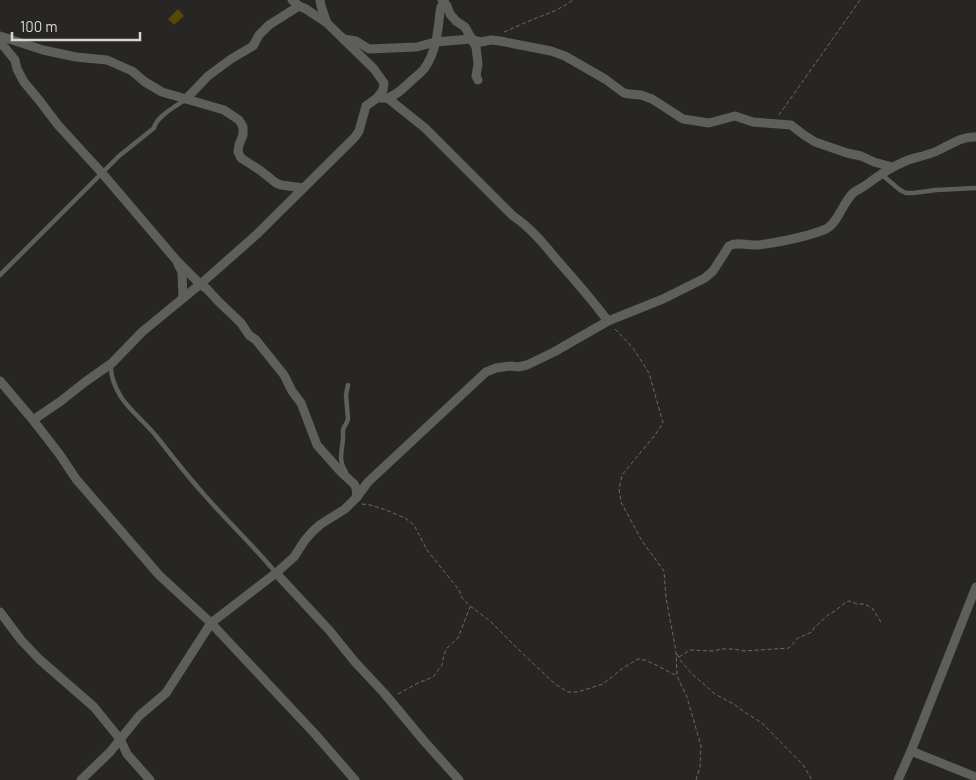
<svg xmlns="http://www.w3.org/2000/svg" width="976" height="780" viewBox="0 0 976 780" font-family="Barlow,sans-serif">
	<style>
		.building { fill: #564908 }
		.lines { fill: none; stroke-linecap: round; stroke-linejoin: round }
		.path { stroke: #6b6a68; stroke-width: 1; stroke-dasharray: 4 2.5; stroke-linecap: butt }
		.service { stroke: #5e5e5c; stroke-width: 4.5 }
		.minor { stroke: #5e5e5c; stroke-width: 9 }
	</style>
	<rect width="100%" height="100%" fill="#272624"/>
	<polygon class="building" points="178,9 184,16 174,25 168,19"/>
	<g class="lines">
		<g class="path">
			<path d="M504 32C514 28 524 23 534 19 549 13 559 10 573 0"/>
			<polyline points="779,115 860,0"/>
			<polyline points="615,329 633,348 649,373 663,423 655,435 622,475 619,489 621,502 642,541 664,571 666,598 676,651 677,676 687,697 701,746 700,767 696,780"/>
			<polyline points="362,504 370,505 386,510 405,518 414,525 427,550 459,590 462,598 470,606 490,621 521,652 555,684 568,692 578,692 603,684 623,668 638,659 645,660 658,666 677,676"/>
			<polyline points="677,654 680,660 692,674 715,694 735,705 746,713 762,723 803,765 812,780"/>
			<polyline points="679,657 690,650 713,651 722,649 733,649 744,651 789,648 798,638 812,632 814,628 828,615 835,611 846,602 849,601 857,604 865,604 873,609 882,624"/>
			<polyline points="398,694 418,683 433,677 442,665 444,655 447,648 458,638 470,607"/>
		</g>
		<g class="service">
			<polyline points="881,174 900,190 906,193 913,193 936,190 976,188"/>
			<path d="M0 275 119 156 154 128C156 117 176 106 185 100"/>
			<path d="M111 364C110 375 115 387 121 397 131 412 146 423 157 437 171 455 185 473 201 491 225 519 252 544 276 573"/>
			<path d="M346 472C338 461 342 451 343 439 343 438 343 431 343 430 344 426 347 424 348 419L346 395 348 385"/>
		</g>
		<g class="minor">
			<polyline points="320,0 321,6 327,23"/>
			<polyline points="442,0 447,6 450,14 456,21 465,27 476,47 478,64 476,76 478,80"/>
			<polyline points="0,36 43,50 76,57 107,60 132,71 145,82 162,92 224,110 239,120 243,127 243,135 239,145 238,152 241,158 261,171 276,183 281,185 303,188"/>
			<polyline points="344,39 356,41 369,49 417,47 435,42 471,39 481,42 491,40 500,41 551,51 565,56 605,79 624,93 629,94 641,95 652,99 683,119 709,123 735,116 753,122 791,125 804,135 815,142 847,153 861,156 874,162 892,167"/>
			<polyline points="0,42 15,60 17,69 24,82 39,100 58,125 102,173 177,261 200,284 207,289 218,301 241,323 249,335 256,340 284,375 292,391 301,403 317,445 341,472 354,484 356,488 357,497"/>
			<path d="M377 98H387L390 100 425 128 513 216C530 227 544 244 557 260 575 280 592 300 608 321"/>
			<path d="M387 98C397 95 402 89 410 82 414 78 420 74 424 69 436 53 438 31 440 12L441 7 445 3"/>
			<polyline points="186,99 208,76 231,59 253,46 259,35 269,25 299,6"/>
			<polyline points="178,264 182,272 183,298"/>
			<polyline points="0,381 33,420 60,455 76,479 159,575 211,623 315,734 355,780"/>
			<polyline points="33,420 61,401 85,382 112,363 142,332 204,281 256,235 355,137 359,131 366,106 377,98 383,90 384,83 374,69 327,23 306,9 299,6 292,0"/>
			<polyline points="276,573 329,630 355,662 384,693 424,741 459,780"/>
			<polyline points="0,612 21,640 39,659 94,707 120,739 127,754 150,780"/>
			<polyline points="911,751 976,777"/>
			<path d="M81 780 110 752 139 716 166 693 211 623 276 573 294 557 305 540 313 531 321 524 345 509 357 497 368 482 383 468 486 372 496 368 510 366 518 367 527 365 554 352 608 321 663 299 705 278 713 271 729 246C737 241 750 246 759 245 779 242 807 237 826 229 838 223 842 204 853 193 857 190 862 188 866 185 879 175 893 166 908 160 918 157 928 155 937 151 950 145 961 136 976 137"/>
			<polyline points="898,780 911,751 976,587"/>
		</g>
	</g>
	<path d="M12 32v8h128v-8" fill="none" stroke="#d6d5d4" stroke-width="2.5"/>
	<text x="20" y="32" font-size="15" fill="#d6d5d4" stroke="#272624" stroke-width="4" paint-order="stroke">100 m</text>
</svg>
